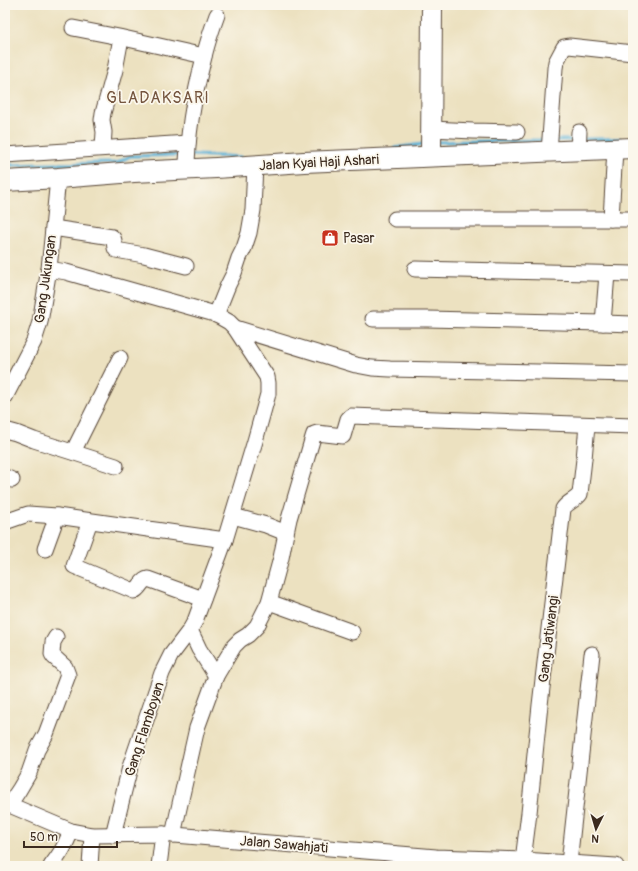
<svg xmlns="http://www.w3.org/2000/svg" width="638" height="871" viewBox="0 0 638 871" font-family="Pangolin,sans-serif">
	<style>
		.lines { fill: none; stroke-linecap: round; stroke-linejoin: round }
		.stream { stroke: #59b0d6; stroke-width: 3.5 }
		.minor-casing { stroke: #564536; stroke-width: 17 }
		.major-casing { stroke: #564536; stroke-width: 22 }
		.minor { stroke: #fff; stroke-width: 15 }
		.major { stroke: #fff; stroke-width: 20 }
		.labels { text-anchor: middle; stroke-width: 3.5; stroke-linejoin: round; paint-order: stroke }
		.street-label { font-size: 14px; fill: #3b2a1e; stroke: #fbf7ec }
		.poi-label { font-size: 14px; fill: #3b2a1e; stroke: #fbf7ec; text-anchor: start }
		.quarter-label { font-size: 16px; letter-spacing: 1px; fill: #74543e; stroke: #fbf7ec }
	</style>
	<rect width="100%" height="100%" fill="#fbf7ec"/>
	<filter id="ink" filterUnits="userSpaceOnUse"><feTurbulence type="fractalNoise" baseFrequency=".025" numOctaves="2"/><feDisplacementMap in="SourceGraphic" scale="8" xChannelSelector="R" yChannelSelector="G"/><feConvolveMatrix kernelMatrix="1 2 1 2 8 2 1 2 1" color-interpolation-filters="sRGB"/></filter>
	<filter id="wash" filterUnits="userSpaceOnUse"><feTurbulence type="fractalNoise" baseFrequency=".012" numOctaves="4" result="noise"/><feDisplacementMap in="SourceGraphic" scale="16" xChannelSelector="R" yChannelSelector="G"/><feGaussianBlur stdDeviation="0.9" result="paint"/><feColorMatrix in="noise" values="0 0 0 0 0 0 0 0 0 0 0 0 0 0 0 0 0 1.4 0 .05"/><feComposite in="paint" operator="in"/></filter>
	<g filter="url(#wash)">
		<rect width="100%" height="100%" fill="#ece1c0"/>
		<g class="lines">
			<g class="stream">
				<polyline points="582,139 620,139"/>
				<polyline points="554,140 576,140"/>
				<polyline points="438,142 546,140"/>
				<polyline points="395,148 424,144"/>
				<polyline points="191,155 241,157"/>
				<polyline points="5,165 117,163 130,156 183,155"/>
			</g>
		</g>
	</g>
	<g filter="url(#ink)">
		<g class="lines">
			<g class="minor-casing">
				<g id="minor">
					<polyline points="73,28 119,37 204,56"/>
					<polyline points="432,129 473,131 517,132"/>
					<polyline points="103,148 104,132 102,120 103,113 115,70 121,38"/>
					<polyline points="578,151 579,132"/>
					<polyline points="549,152 555,68 556,62 564,47 569,46 633,53"/>
					<polyline points="5,155 188,143"/>
					<path d="M187 170C187 133 195 92 204 57 207 43 212 29 217 15"/>
					<polyline points="395,219 633,219"/>
					<polyline points="611,219 615,149"/>
					<path d="M53 228 112 237C116 240 113 246 116 250L144 255 186 266"/>
					<polyline points="49,269 66,272 215,314 229,322 235,328 267,377 268,383 268,394 255,441 225,540 195,621 190,630 171,655 162,673 130,767 113,835"/>
					<polyline points="415,269 633,274"/>
					<polyline points="216,315 228,285 234,273 239,258 244,248 249,233 253,210 255,165"/>
					<polyline points="373,319 427,319 603,323 607,274"/>
					<polyline points="603,323 633,324"/>
					<polyline points="235,328 356,365 372,368 390,369 633,374"/>
					<polyline points="5,397 34,341 40,322 49,269 58,178"/>
					<polyline points="5,430 16,433 34,440 116,466"/>
					<polyline points="73,452 120,358"/>
					<polyline points="5,477 12,480"/>
					<path d="M90 521 74 566 134 591C140 589 141 580 148 579L203 599"/>
					<polyline points="5,522 28,514 57,516 225,540"/>
					<polyline points="286,533 289,519 313,437 314,434 317,433 343,436 348,419 351,416 633,426"/>
					<polyline points="45,549 57,516"/>
					<polyline points="269,602 352,632"/>
					<polyline points="190,630 199,649 216,676"/>
					<polyline points="5,803 71,831 92,835 163,834 436,857 523,860 616,866"/>
					<polyline points="9,805 19,790 29,773 37,750 46,734 68,675 65,667 54,657 52,654 53,642 56,637"/>
					<polyline points="173,835 197,728 216,676 234,646 240,640 248,635 257,626 269,602 281,558 286,533 266,525 233,516"/>
					<path d="M523 860 529 813 540 705 563 509C567 502 576 500 580 494L584 459 587 425"/>
					<polyline points="569,863 592,654"/>
					<path d="M51 866C61 853 65 846 71 831"/>
					<polyline points="90,866 92,835"/>
					<polyline points="159,866 163,834"/>
				</g>
			</g>
			<g class="major-casing">
				<g id="major">
					<polyline points="431,156 432,5"/>
					<polyline points="5,181 58,178 134,172 216,168 304,162 633,148"/>
				</g>
			</g>
			<use href="#minor" class="minor"/>
			<use href="#major" class="major"/>
		</g>
	</g>
	<defs>
		<g id="shop-square" transform="scale(0.9)"><rect x="-9" y="-9" width="18" height="18" rx="4" fill="#c8321e" stroke="#fbf7ec"/><path d="M-5-2.5h2.3a2.7 3.5 0 0 1 5.4 0H5L5.5 6h-11ZM-1.5-2.5h3a1.5 2.3 0 0 0-3 0Z" fill="#fff"/></g>
	</defs>
	<g fill-rule="evenodd">
		<use href="#shop-square" x="330" y="238"/>
	</g>
	<g class="labels">
		<g class="street-label">
			<text transform="translate(319 162) rotate(-3)" y="5">Jalan Kyai Haji Ashari</text>
			<text transform="translate(45 279) rotate(-82)" y="5">Gang Jukungan</text>
			<text transform="translate(548 639) rotate(-83)" y="5">Gang Jatiwangi</text>
			<text transform="translate(144 729) rotate(-72)" y="5">Gang Flamboyan</text>
			<text transform="translate(284 844) rotate(5)" y="5">Jalan Sawahjati</text>
		</g>
		<g class="poi-label">
			<text x="343" y="243">Pasar</text>
		</g>
		<g class="quarter-label">
			<text x="158" y="103">GLADAKSARI</text>
		</g>
	</g>
	<rect width="638" height="871" fill="none" stroke="#fbf7ec" stroke-width="20"/>
	<g transform="translate(596 829) rotate(185)" stroke="#fbf7ec" stroke-width="3" paint-order="stroke">
	<path d="M0-3L7 15L0 10L-7 15Z" fill="#3b2a1e"/>
	<text y="-6" font-size="11" font-weight="bold" text-anchor="middle" fill="#3b2a1e">N</text>
	</g>
	<path d="M24 841v6h93v-6" fill="none" stroke="#3b2a1e" stroke-width="2"/>
	<text x="30" y="841" font-size="12" fill="#3b2a1e" stroke="#fbf7ec" stroke-width="3" paint-order="stroke">50 m</text>
</svg>
